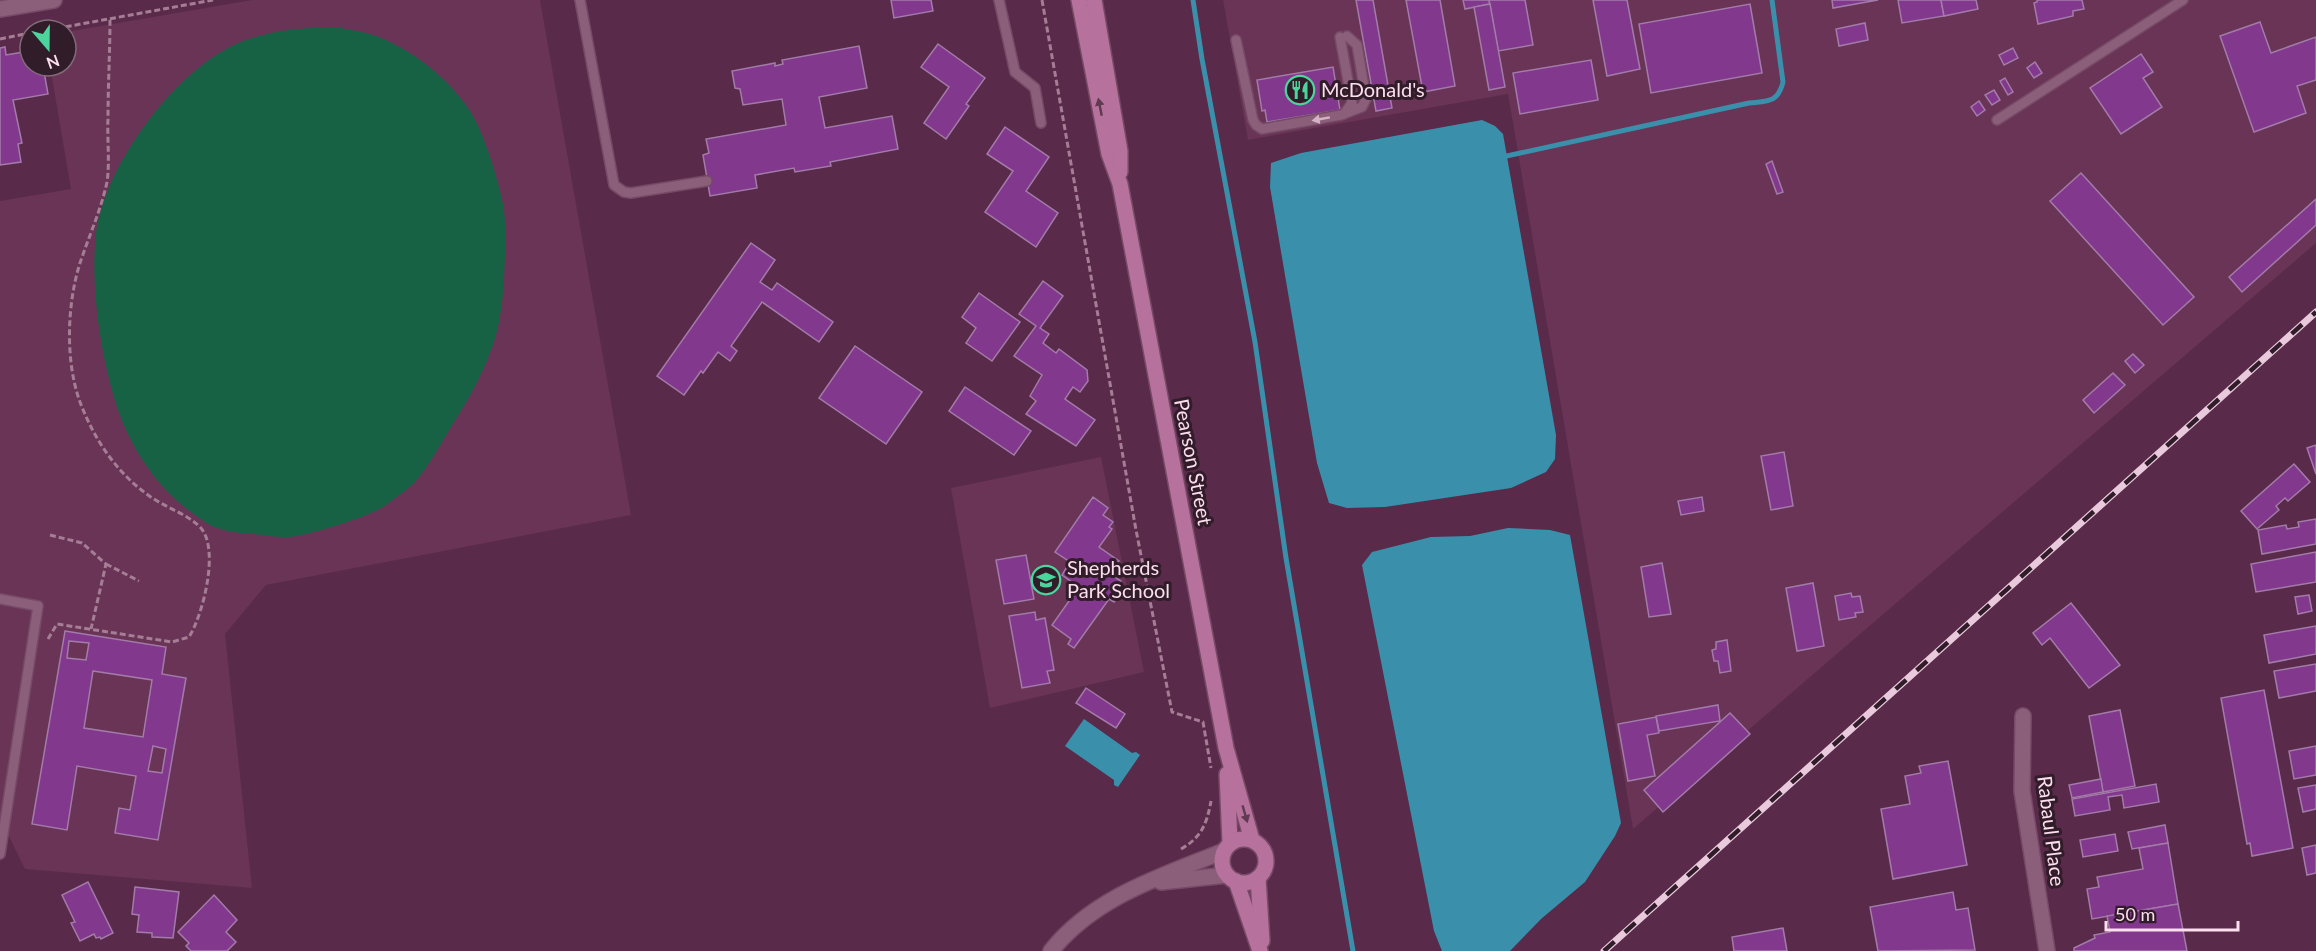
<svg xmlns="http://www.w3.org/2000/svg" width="2316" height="951" viewBox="0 0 2316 951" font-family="Lato,sans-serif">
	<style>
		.built { fill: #693456 }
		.green { fill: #176244 }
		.water { fill: #3a90ab }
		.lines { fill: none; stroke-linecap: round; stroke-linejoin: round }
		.stream { stroke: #3a90ab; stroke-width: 5 }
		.building { fill: #82388d; stroke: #a37ba9; stroke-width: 1.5; fill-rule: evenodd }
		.service-casing { stroke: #764a67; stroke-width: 12 }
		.minor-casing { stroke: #764a67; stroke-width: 18 }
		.tertiary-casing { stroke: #764a67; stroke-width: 18 }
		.secondary-casing { stroke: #764a67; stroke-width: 18 }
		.path { stroke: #a57e96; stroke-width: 3; stroke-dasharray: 6 3; stroke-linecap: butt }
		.service { stroke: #8b5f7a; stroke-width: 9 }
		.minor { stroke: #8b5f7a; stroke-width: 15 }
		.tertiary { stroke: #8b5f7a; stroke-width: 15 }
		.secondary { stroke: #b6719c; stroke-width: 15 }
		.rail-casing { stroke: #e9c9dc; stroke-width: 7 }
		.rail { stroke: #311c29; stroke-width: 4.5; stroke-dasharray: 14; stroke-linecap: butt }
		.oneway { fill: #603a51 }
		.oneway2 { fill: #d4b2c6 }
		.labels { text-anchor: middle; stroke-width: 6; stroke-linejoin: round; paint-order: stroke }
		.poi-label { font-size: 20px; fill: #fcdeef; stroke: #311c29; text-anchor: start }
		.street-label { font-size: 20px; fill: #fcdeef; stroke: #311c29 }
	</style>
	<rect width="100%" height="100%" fill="#592a49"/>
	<g class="built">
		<polygon points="252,0 540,0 631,515 266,585 225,634 252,888 25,869 0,818 0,201 71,189 50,66 66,66 66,32"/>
		<polygon points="1223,0 2316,0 2316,243 1633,829 1508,94 1248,140"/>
		<polygon points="1101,457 1144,672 990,708 951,488"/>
	</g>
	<path class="green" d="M335 27C346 29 359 31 370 34 409 47 445 75 468 108 483 129 498 179 503 204 506 220 505 239 505 255 504 282 503 309 496 335 487 367 469 399 451 427 440 445 429 466 415 482 407 490 395 498 386 505 369 517 311 535 289 537 278 538 264 535 253 534 241 533 228 532 217 528 210 526 204 521 198 517 159 491 132 451 117 407 101 358 90 286 96 234 104 166 177 67 241 42 271 30 303 28 335 27Z"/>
	<g class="water">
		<polygon points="1482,120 1495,126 1503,134 1556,435 1555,459 1546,472 1511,488 1385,507 1347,508 1329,503 1317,463 1270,187 1271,163 1301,153"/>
		<polygon points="1508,528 1550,530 1570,535 1621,823 1615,836 1585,882 1541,919 1510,951 1442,951 1434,931 1362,565 1372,552 1431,537 1470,536"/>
		<polygon points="1084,719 1132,753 1136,752 1140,755 1118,787 1114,785 1114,780 1065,746"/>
	</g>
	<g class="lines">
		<g class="stream">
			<polyline points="1193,0 1202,59 1255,342 1286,558 1353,951"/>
			<path d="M1502 157 1749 103C1768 101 1778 103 1783 82L1772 0"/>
		</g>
	</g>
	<g class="building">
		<polygon points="891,0 931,0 933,11 894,18"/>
		<polygon points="1356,0 1373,0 1392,108 1376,111"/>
		<polygon points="1406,0 1440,0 1455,86 1423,92"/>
		<polygon points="1463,0 1489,0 1490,4 1465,9"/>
		<polygon points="1489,0 1525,0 1533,45 1498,51"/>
		<polygon points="1593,0 1627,0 1640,69 1607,76"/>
		<polygon points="1832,0 1878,0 1833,8"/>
		<polygon points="1898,0 1941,0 1944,16 1902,23"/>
		<polygon points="1941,0 1976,0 1978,9 1944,16"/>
		<polygon points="2037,0 2082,0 2084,9 2073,11 2073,16 2038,24 2034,3 2037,2"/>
		<polygon points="1490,4 1505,87 1489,90 1474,7"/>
		<polygon points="1750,4 1762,73 1651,93 1639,24"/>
		<polygon points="2260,22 2271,53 2316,37 2316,80 2297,86 2306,113 2254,132 2220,36"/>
		<polygon points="1865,23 1868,40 1839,46 1836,29"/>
		<polygon points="938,44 985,78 966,104 969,106 946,139 924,123 949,87 921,67"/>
		<polygon points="859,46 867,88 819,97 825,128 892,116 898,149 830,162 831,166 795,172 794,168 755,175 757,188 710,196 703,155 709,153 706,139 786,125 782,99 743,105 740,89 735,88 732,71 775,63 775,66 783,64 782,60"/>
		<polygon points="5,47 6,55 30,51 30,66 43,66 48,94 13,100 22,143 18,144 21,162 0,165 0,48"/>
		<polygon points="2013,48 2018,58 2004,65 1999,55"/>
		<polygon points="2141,54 2153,72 2143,78 2162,107 2121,134 2090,88"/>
		<polygon points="1591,60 1598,100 1520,114 1513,73"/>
		<polygon points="2035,62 2042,73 2034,78 2027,68"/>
		<polygon points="1333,67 1340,110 1267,122 1265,110 1262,111 1257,80"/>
		<polygon points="2005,78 2013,92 2008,95 2000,81"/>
		<polygon points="1994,90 2000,100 1992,105 1985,95"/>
		<polygon points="1979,101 1985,110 1977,116 1971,107"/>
		<polygon points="1005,127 1049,157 1026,191 1058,213 1036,247 985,212 1013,171 987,154"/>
		<polygon points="1772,161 1783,192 1777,194 1766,164"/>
		<polygon points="2081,173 2194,297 2163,325 2050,201"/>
		<polygon points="2316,199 2316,225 2242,292 2229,277"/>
		<polygon points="751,243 775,260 760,282 772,290 777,283 833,322 819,342 762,302 731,346 737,351 730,361 718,352 703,373 701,371 684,395 657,376"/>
		<polygon points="1043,281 1063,296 1040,328 1049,334 1043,343 1056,353 1059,349 1087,370 1088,381 1080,392 1073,387 1065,399 1095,420 1076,446 1026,414 1036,401 1030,396 1042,375 1014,356 1036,326 1019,314"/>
		<polygon points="979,293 1020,322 992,361 966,343 976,328 962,317"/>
		<polygon points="855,346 922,392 886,444 819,398"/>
		<polygon points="2133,354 2144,365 2135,373 2125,361"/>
		<polygon points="2113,373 2125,385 2094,413 2083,400"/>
		<polygon points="965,387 1031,431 1014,455 949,411"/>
		<polygon points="2316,445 2316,474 2307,448"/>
		<polygon points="1784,452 1793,506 1771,510 1761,456"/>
		<polygon points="2294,464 2310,482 2288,501 2285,498 2276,506 2279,510 2257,529 2241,511"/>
		<polygon points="1093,497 1108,508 1103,515 1113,522 1109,527 1112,529 1099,547 1119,561 1110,574 1121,581 1117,587 1122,591 1114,602 1109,599 1074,648 1068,644 1071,639 1052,625 1079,587 1062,575 1070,562 1055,552"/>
		<polygon points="1702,497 1704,511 1681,515 1678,501"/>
		<polygon points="2316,519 2316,544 2262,554 2258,530 2286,525 2287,529 2299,527 2298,522"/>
		<polygon points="2316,552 2316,582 2256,592 2251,564"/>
		<polygon points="1026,555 1034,599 1004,604 996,560"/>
		<polygon points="1662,563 1671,614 1649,617 1641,567"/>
		<polygon points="1813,583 1824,646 1797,651 1786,588"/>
		<polygon points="1851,593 1852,597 1860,596 1863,612 1855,613 1856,617 1839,620 1835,596"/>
		<polygon points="2309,595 2312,611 2298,614 2295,597"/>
		<polygon points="2071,603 2120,665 2089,688 2050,638 2042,645 2033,633"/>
		<polygon points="1035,612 1036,620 1045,618 1054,670 1047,671 1050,683 1022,688 1009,616"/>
		<polygon points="2316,626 2316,654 2269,663 2264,635"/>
		<path d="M65 631 166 647 162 674 186 678 158 840 115 833 119 808 130 810 136 776 77 766 67 830 32 824ZM69 641 89 643 86 660 67 658ZM93 671 152 680 143 737 84 728ZM153 746 166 749 162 773 148 771Z"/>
		<polygon points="1727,640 1731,671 1720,673 1718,661 1714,661 1712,650 1716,649 1716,642"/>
		<polygon points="2316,664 2316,691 2279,698 2274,671"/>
		<polygon points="1086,688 1125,714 1116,728 1076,703"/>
		<polygon points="2264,690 2293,848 2252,856 2250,843 2247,844 2221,698"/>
		<polygon points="1718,705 1720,721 1659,731 1656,716"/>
		<polygon points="2120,710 2135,786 2103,792 2089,716"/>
		<polygon points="1730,713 1750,734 1663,812 1644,790"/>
		<polygon points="1656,717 1659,733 1647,735 1655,776 1628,781 1618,724"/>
		<polygon points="2316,746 2316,775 2294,779 2289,751"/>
		<polygon points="1948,761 1967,865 1893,879 1881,809 1910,804 1905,776 1921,773 1919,766"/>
		<polygon points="2101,779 2103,792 2072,798 2069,785"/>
		<polygon points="2156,784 2159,802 2124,808 2122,795 2108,797 2110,810 2075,816 2072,799"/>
		<polygon points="2316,785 2316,809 2303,812 2298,788"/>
		<polygon points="2165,825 2168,843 2132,849 2128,832"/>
		<polygon points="2115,834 2118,851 2083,857 2080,840"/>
		<polygon points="2168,843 2178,904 2092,919 2087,889 2099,887 2097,877 2143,869 2139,848"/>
		<polygon points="2316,845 2316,873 2307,875 2302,848"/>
		<polygon points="88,882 113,933 101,939 100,937 96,938 94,934 80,941 71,923 75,922 62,895"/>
		<polygon points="135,887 179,892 173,938 152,937 152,933 137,932 139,915 132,914"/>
		<polygon points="1953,892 1956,910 1968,908 1975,950 1878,951 1870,907"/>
		<polygon points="214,895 237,920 226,932 236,942 227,951 191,951 186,946 189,943 178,932"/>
		<polygon points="2178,904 2187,951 2074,951 2074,948 2095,938 2094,935 2110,932 2107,916"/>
		<polygon points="1783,928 1787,951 1734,951 1732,937"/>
	</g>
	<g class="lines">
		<g class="service-casing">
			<g id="service">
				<polyline points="580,0 614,185 624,192 631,193 707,181"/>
				<polyline points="999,0 1015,72 1035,88 1041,123"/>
				<polyline points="1340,37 1352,103 1344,114"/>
				<polyline points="1236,40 1253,120 1256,125 1262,129 1341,115 1362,107 1366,99 1357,45 1347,36"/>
				<polyline points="1997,120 2183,0"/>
				<polyline points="0,599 38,606 0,854"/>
			</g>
		</g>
		<g class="minor-casing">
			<polyline id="minor" points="2023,716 2022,791 2047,951"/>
		</g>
		<g class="tertiary-casing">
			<g id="tertiary">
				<polyline points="0,9 54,0"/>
				<polyline points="1161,882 1227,875"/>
				<path d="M1051 951C1094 897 1162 876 1224 851"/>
			</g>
		</g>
		<g class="secondary-casing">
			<g id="secondary">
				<polyline points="1079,0 1109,154 1120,184 1226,748 1252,840"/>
				<polyline points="1094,0 1120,151 1120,172"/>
				<polyline points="1227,774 1230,843"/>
				<circle cx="1244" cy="861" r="22"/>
				<polyline points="1258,878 1262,941"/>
				<polyline points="1236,881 1260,951"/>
			</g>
		</g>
		<g class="path">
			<polyline points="1042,0 1136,530 1172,712 1203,722 1211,768"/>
			<polyline points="48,30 213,0"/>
			<polyline points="0,39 30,33"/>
			<polyline points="50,535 82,543 106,564 91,629"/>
			<polyline points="106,564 139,581"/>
			<path d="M48 639 57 624 172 642 189 637C203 615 221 546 199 526 185 513 164 507 148 495 116 472 94 439 80 402 65 361 67 304 80 263 89 236 101 210 107 182 110 162 107 139 108 118 108 85 110 52 110 18"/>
			<path d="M1181 849C1202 837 1207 823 1211 801"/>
		</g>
		<use href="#service" class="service"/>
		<use href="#minor" class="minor"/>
		<use href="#tertiary" class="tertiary"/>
		<use href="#secondary" class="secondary"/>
		<g class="rail-casing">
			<polyline id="rail" points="1604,951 2316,312"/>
		</g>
		<use href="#rail" class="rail"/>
	</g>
	<defs><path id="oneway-solid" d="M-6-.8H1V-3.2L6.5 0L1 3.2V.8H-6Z" transform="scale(1.5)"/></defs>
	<g class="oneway">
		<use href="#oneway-solid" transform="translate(1100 107) rotate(-101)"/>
		<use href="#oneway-solid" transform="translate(1245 814) rotate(74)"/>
	</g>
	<use class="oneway2" href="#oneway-solid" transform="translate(1321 119) rotate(170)"/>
	<defs>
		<g id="restaurant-ring" transform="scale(1.5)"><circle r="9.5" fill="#311c29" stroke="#4bd49b" stroke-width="1.5"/><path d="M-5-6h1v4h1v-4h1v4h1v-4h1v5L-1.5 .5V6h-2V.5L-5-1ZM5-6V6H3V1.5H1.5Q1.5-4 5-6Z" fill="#4bd49b"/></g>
		<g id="school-ring" transform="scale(1.5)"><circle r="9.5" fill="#311c29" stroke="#4bd49b" stroke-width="1.5"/><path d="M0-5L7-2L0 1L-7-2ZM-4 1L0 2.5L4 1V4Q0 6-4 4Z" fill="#4bd49b"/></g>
	</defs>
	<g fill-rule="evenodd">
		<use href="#restaurant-ring" x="1300" y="90"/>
		<use href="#school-ring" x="1046" y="580"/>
	</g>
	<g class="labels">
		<g class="poi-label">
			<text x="1321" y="97">McDonald's</text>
			<text x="1067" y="575">Shepherds<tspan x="1067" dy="23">Park School</tspan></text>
		</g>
		<g class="street-label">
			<text transform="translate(1193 462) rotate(79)" y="7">Pearson Street</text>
			<text transform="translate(2051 831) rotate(83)" y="7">Rabaul Place</text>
		</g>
	</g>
	<g transform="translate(48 48) rotate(160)"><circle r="28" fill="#311c29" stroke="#826a78" stroke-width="1.5"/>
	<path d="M0-4.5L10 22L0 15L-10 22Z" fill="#4bd49b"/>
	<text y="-9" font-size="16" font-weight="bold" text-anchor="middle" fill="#fcdeef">N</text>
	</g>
	<path d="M2106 921v9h132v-9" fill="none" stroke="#fcdeef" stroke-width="3"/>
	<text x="2115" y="921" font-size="18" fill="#fcdeef" stroke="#311c29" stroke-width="4.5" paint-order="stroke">50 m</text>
</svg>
